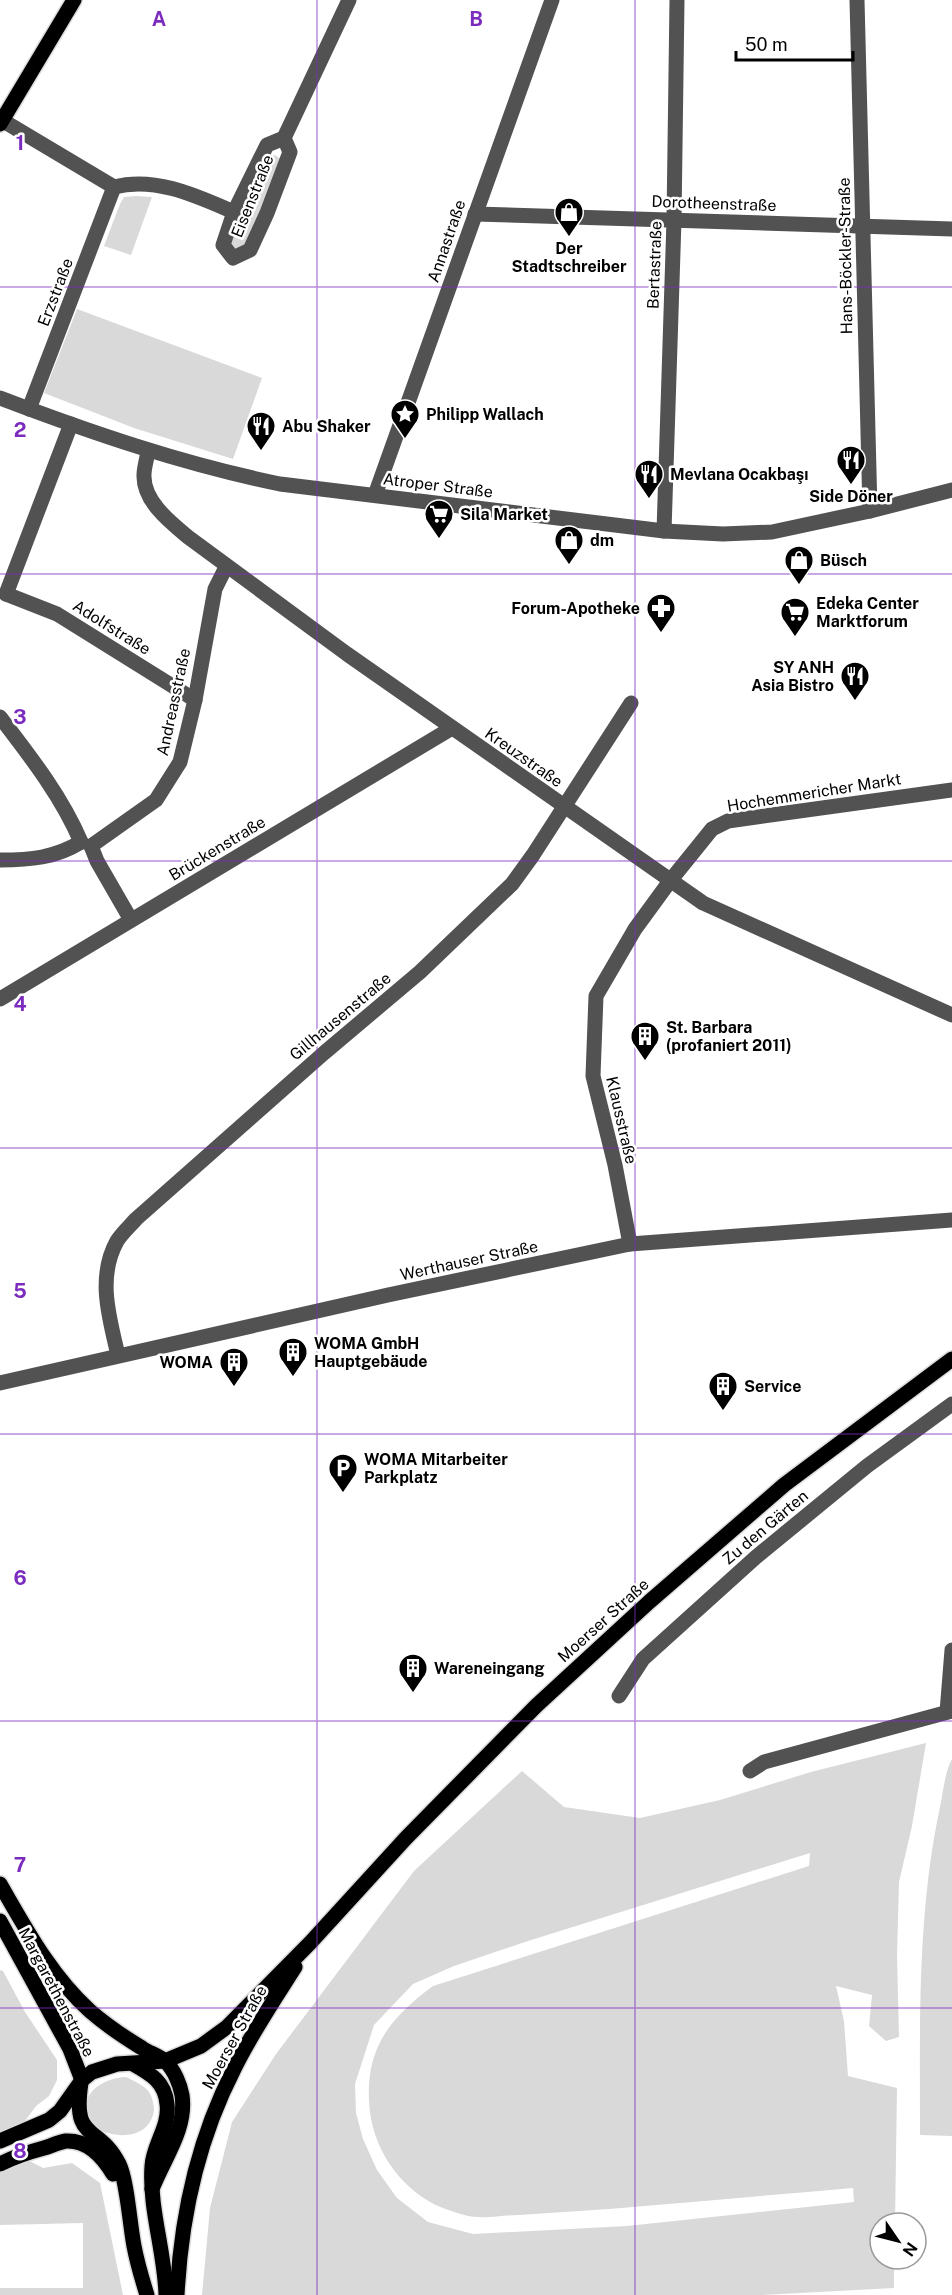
<svg xmlns="http://www.w3.org/2000/svg" width="952" height="2295" viewBox="0 0 952 2295" font-family="'Public Sans',sans-serif">
	<style>
		.green { fill: #d9d9d9; fill-rule: evenodd }
		.lines { fill: none; stroke-linecap: round; stroke-linejoin: round }
		.major-casing { stroke: #dbdbdb; stroke-width: 18 }
		.minor { stroke: #525252; stroke-width: 15 }
		.major { stroke: #000; stroke-width: 15 }
		.grid { fill: none; stroke: #7b2cbf; stroke-width: 1.5; stroke-opacity: 0.55 }
		.labels { text-anchor: middle; stroke-width: 5; stroke-linejoin: round; paint-order: stroke }
		.street-label { font-size: 16px; fill: #000; stroke: #fff }
		.poi-label { font-size: 16px; font-weight: bold; fill: #000; stroke: #fff; text-anchor: start }
		.grid-label { font-size: 20px; text-anchor: middle; font-weight: bold; fill: #7b2cbf; stroke: #fff; stroke-width: 5; stroke-linejoin: round; paint-order: stroke }
	</style>
	<rect width="100%" height="100%" fill="#fff"/>
	<g class="green">
		<polygon points="275,155 282,160 248,243 236,250 231,245 230,239 264,166 272,156"/>
		<polygon points="136,196 152,197 131,255 104,246 120,204 124,197"/>
		<polygon points="77,309 262,378 233,459 134,428 44,393"/>
		<path d="M926 1743 912 1826 899 1882 897 1956 899 2037 886 2041 869 2026 872 1995 836 1986 844 2021 848 2076 897 2088 895 2223H880V2259H894V2288L762 2295H202L210 2208 232 2122 276 2054 414 1871 522 1771 564 1807 640 1818 720 1800 811 1772ZM810 1853 809 1866 433 1986C387 2020 363 2052 370 2112 375 2153 404 2193 443 2208 453 2212 468 2217 478 2217 491 2218 506 2215 519 2215 549 2213 579 2211 609 2209 691 2202 772 2195 853 2188L854 2202 627 2226 473 2234 428 2222 397 2198 377 2170 363 2139 356 2113 355 2084 374 2025 413 1984 454 1966 528 1941Z"/>
		<path d="M952 1759V2136L920 2135C920 2026 917 1914 940 1807 943 1793 945 1771 952 1759Z"/>
		<polygon points="0,1970 3,1971 25,2012 57,2060 57,2080 49,2096 36,2106 22,2125 0,2135"/>
		<path d="M126 2077C134 2081 144 2085 149 2092 152 2096 154 2105 154 2110 151 2133 129 2139 108 2133 100 2131 94 2129 90 2121 76 2094 103 2078 126 2077Z"/>
		<polygon points="24,2158 43,2168 72,2163 100,2183 123,2295 0,2295 0,2288 83,2288 83,2223 0,2225 0,2171"/>
	</g>
	<g class="lines">
		<g class="major-casing">
			<g id="major">
				<polyline points="0,124 74,0"/>
				<path d="M0 1884C26 1929 51 1976 90 2011 106 2025 124 2037 142 2048 149 2053 160 2056 166 2062 174 2070 180 2084 182 2095 187 2129 164 2158 152 2189"/>
				<polyline points="0,1921 70,2049 82,2080"/>
				<path d="M133 2064C151 2074 165 2082 167 2104 170 2126 153 2145 152 2166 149 2209 165 2252 166 2295"/>
				<path d="M81 2083C72 2143 98 2123 119 2164 127 2180 130 2226 134 2246 137 2262 142 2279 147 2295"/>
				<polyline points="0,2141 49,2120 60,2111 82,2080 92,2072 117,2064 165,2061 201,2046 227,2027 310,1943 406,1838 536,1706 649,1602 784,1485 952,1359"/>
				<path d="M0 2164C14 2157 29 2152 44 2148 51 2146 59 2142 66 2141 88 2140 103 2157 113 2174"/>
				<path d="M177 2295C181 2217 198 2139 234 2069 251 2034 274 2000 295 1967"/>
			</g>
		</g>
		<g class="minor">
			<polyline points="857,0 870,511"/>
			<path d="M0 119 114 187C155 176 197 196 234 212"/>
			<polyline points="284,138 290,152 267,213 250,250 233,258 223,245 234,212 267,145 284,138 349,0"/>
			<polyline points="475,214 952,229"/>
			<path d="M0 398C92 433 183 464 280 484L664 531 723 534 772 532 870 511 952 490"/>
			<polyline points="29,409 114,187"/>
			<path d="M148 451C147 459 144 467 144 475 143 501 170 522 188 537L347 654 703 903 952 1015"/>
			<polyline points="375,495 552,0"/>
			<polyline points="664,531 674,220 677,0"/>
			<polyline points="6,594 57,614 195,700"/>
			<polyline points="6,594 71,424"/>
			<path d="M0 717C30 756 62 797 81 842"/>
			<polyline points="91,846 156,800 180,762 195,700 215,589 226,567"/>
			<polyline points="91,846 97,861 131,920"/>
			<path d="M0 860C30 860 55 858 81 842"/>
			<polyline points="0,999 452,728"/>
			<polyline points="630,1244 615,1165 593,1076 596,996 635,929 670,881 712,829 728,821 952,790"/>
			<path d="M118 1355C109 1317 97 1277 117 1241 122 1233 130 1226 136 1219L324 1053 420 972 512 884 533 855 631 703"/>
			<polyline points="0,1383 388,1295 630,1244 952,1220"/>
			<polyline points="619,1696 643,1659 756,1557 867,1466 952,1404"/>
			<polyline points="947,1712 952,1650"/>
			<polyline points="750,1771 764,1762 952,1711"/>
		</g>
		<use href="#major" class="major"/>
	</g>
	<path class="grid" d="M317 0V2295M635 0V2295M0 287H952M0 574H952M0 861H952M0 1148H952M0 1434H952M0 1721H952M0 2008H952"/>
	<defs>
		<g id="shop-pin" transform="scale(1.5)"><path d="M0 17L-7.5 6A9.5 9.5 0 1 1 7.5 6Z" fill="#000" stroke="#fff"/><path d="M-5-2.5h2.3a2.7 3.5 0 0 1 5.4 0H5L5.5 6h-11ZM-1.5-2.5h3a1.5 2.3 0 0 0-3 0Z" fill="#fff"/></g>
		<g id="sight-pin" transform="scale(1.5)"><path d="M0 17L-7.5 6A9.5 9.5 0 1 1 7.5 6Z" fill="#000" stroke="#fff"/><path d="M0-6L1.8-2.2L6-1.7L2.9 1.2L3.7 5.4L0 3.3L-3.7 5.4L-2.9 1.2L-6-1.7L-1.8-2.2Z" fill="#fff"/></g>
		<g id="restaurant-pin" transform="scale(1.5)"><path d="M0 17L-7.5 6A9.5 9.5 0 1 1 7.5 6Z" fill="#000" stroke="#fff"/><path d="M-5-6h1v4h1v-4h1v4h1v-4h1v5L-1.5 .5V6h-2V.5L-5-1ZM5-6V6H3V1.5H1.5Q1.5-4 5-6Z" fill="#fff"/></g>
		<g id="supermarket-pin" transform="scale(1.5)"><path d="M0 17L-7.5 6A9.5 9.5 0 1 1 7.5 6Z" fill="#000" stroke="#fff"/><path d="M-6-5.5h2.5l.6 2H6L4.5 2H-2.5L-4.4-4H-6ZM-1.5 3.2a1.3 1.3 0 1 0 .1 0ZM3 3.2a1.3 1.3 0 1 0 .1 0Z" fill="#fff"/></g>
		<g id="pharmacy-pin" transform="scale(1.5)"><path d="M0 17L-7.5 6A9.5 9.5 0 1 1 7.5 6Z" fill="#000" stroke="#fff"/><path d="M-2-6h4v4h4v4h-4v4h-4v-4h-4v-4h4Z" fill="#fff"/></g>
		<g id="building-pin" transform="scale(1.5)"><path d="M0 17L-7.5 6A9.5 9.5 0 1 1 7.5 6Z" fill="#000" stroke="#fff"/><path d="M-4-6H4V6H1V3H-1V6H-4ZM-2.5-4.3h1.7v1.8h-1.7ZM.8-4.3h1.7v1.8H.8ZM-2.5-1h1.7V.8h-1.7ZM.8-1h1.7V.8H.8Z" fill="#fff"/></g>
		<g id="parking-pin" transform="scale(1.5)"><path d="M0 17L-7.5 6A9.5 9.5 0 1 1 7.5 6Z" fill="#000" stroke="#fff"/><path d="M-3.5-5.5H1a3.5 3.5 0 0 1 0 7H-1V5.5H-3.5ZM-1-3.4V-.6H.8a1.4 1.4 0 0 0 0-2.8Z" fill="#fff"/></g>
	</defs>
	<g fill-rule="evenodd">
		<use href="#shop-pin" x="569" y="212"/>
		<use href="#sight-pin" x="405" y="414"/>
		<use href="#restaurant-pin" x="261" y="426"/>
		<use href="#restaurant-pin" x="851" y="460"/>
		<use href="#restaurant-pin" x="649" y="474"/>
		<use href="#supermarket-pin" x="439" y="514"/>
		<use href="#shop-pin" x="569" y="540"/>
		<use href="#shop-pin" x="799" y="560"/>
		<use href="#pharmacy-pin" x="661" y="608"/>
		<use href="#supermarket-pin" x="795" y="612"/>
		<use href="#restaurant-pin" x="855" y="676"/>
		<use href="#building-pin" x="645" y="1036"/>
		<use href="#building-pin" x="293" y="1352"/>
		<use href="#building-pin" x="234" y="1362"/>
		<use href="#building-pin" x="723" y="1386"/>
		<use href="#parking-pin" x="343" y="1468"/>
		<use href="#building-pin" x="413" y="1668"/>
	</g>
	<g class="labels">
		<g class="street-label">
			<text transform="translate(252 196) rotate(-68)" y="6">Eisenstraße</text>
			<text transform="translate(714 203) rotate(2)" y="6">Dorotheenstraße</text>
			<text transform="translate(446 241) rotate(-71)" y="6">Annastraße</text>
			<text transform="translate(845 256) rotate(-91)" y="6">Hans-Böckler-Straße</text>
			<text transform="translate(654 265) rotate(-88)" y="6">Bertastraße</text>
			<text transform="translate(55 292) rotate(-69)" y="6">Erzstraße</text>
			<text transform="translate(438 485) rotate(7)" y="6">Atroper Straße</text>
			<text transform="translate(112 627) rotate(32)" y="6">Adolfstraße</text>
			<text transform="translate(173 702) rotate(-78)" y="6">Andreasstraße</text>
			<text transform="translate(524 757) rotate(35)" y="6">Kreuzstraße</text>
			<text transform="translate(814 792) rotate(-9)" y="6">Hochemmericher Markt</text>
			<text transform="translate(217 848) rotate(-31)" y="6">Brückenstraße</text>
			<text transform="translate(340 1016) rotate(-40)" y="6">Gillhausenstraße</text>
			<text transform="translate(622 1120) rotate(77)" y="6">Klausstraße</text>
			<text transform="translate(469 1260) rotate(-12)" y="6">Werthauser Straße</text>
			<text transform="translate(765 1527) rotate(-40)" y="6">Zu den Gärten</text>
			<text transform="translate(603 1620) rotate(-42)" y="6">Moerser Straße</text>
			<text transform="translate(57 1992) rotate(62)" y="6">Margarethenstraße</text>
			<text transform="translate(234 2037) rotate(-61)" y="6">Moerser Straße</text>
		</g>
		<g class="poi-label">
			<text x="569" y="254" text-anchor="middle">Der<tspan x="569" dy="18">Stadtschreiber</tspan></text>
			<text x="426" y="420">Philipp Wallach</text>
			<text x="282" y="432">Abu Shaker</text>
			<text x="670" y="480">Mevlana Ocakbaşı</text>
			<text x="851" y="502" text-anchor="middle">Side Döner</text>
			<text x="460" y="520">Sila Market</text>
			<text x="590" y="546">dm</text>
			<text x="820" y="566">Büsch</text>
			<text x="816" y="609">Edeka Center<tspan x="816" dy="18">Marktforum</tspan></text>
			<text x="640" y="614" text-anchor="end">Forum-Apotheke</text>
			<text x="834" y="673" text-anchor="end">SY ANH<tspan x="834" dy="18">Asia Bistro</tspan></text>
			<text x="666" y="1033">St. Barbara<tspan x="666" dy="18">(profaniert 2011)</tspan></text>
			<text x="314" y="1349">WOMA GmbH<tspan x="314" dy="18">Hauptgebäude</tspan></text>
			<text x="213" y="1368" text-anchor="end">WOMA</text>
			<text x="744" y="1392">Service</text>
			<text x="364" y="1465">WOMA Mitarbeiter<tspan x="364" dy="18">Parkplatz</tspan></text>
			<text x="434" y="1674">Wareneingang</text>
		</g>
	</g>
	<g class="grid-label">
		<text x="159" y="26">A</text>
		<text x="476" y="26">B</text>
		<text x="20" y="150">1</text>
		<text x="20" y="437">2</text>
		<text x="20" y="724">3</text>
		<text x="20" y="1011">4</text>
		<text x="20" y="1298">5</text>
		<text x="20" y="1585">6</text>
		<text x="20" y="1872">7</text>
		<text x="20" y="2158">8</text>
	</g>
	<g transform="translate(898 2241) rotate(125)"><circle r="28" fill="#ffffff" stroke="#999999" stroke-width="1.5"/>
	<path d="M0-4.5L10 22L0 15L-10 22Z" fill="#000000"/>
	<text y="-9" font-size="16" font-weight="bold" text-anchor="middle" fill="#000000">N</text>
	</g>
	<path d="M736 51v9h117v-9" fill="none" stroke="#000000" stroke-width="3"/>
	<text x="745" y="51" font-size="18" fill="#000000" stroke="#ffffff" stroke-width="4.5" paint-order="stroke">50 m</text>
</svg>
